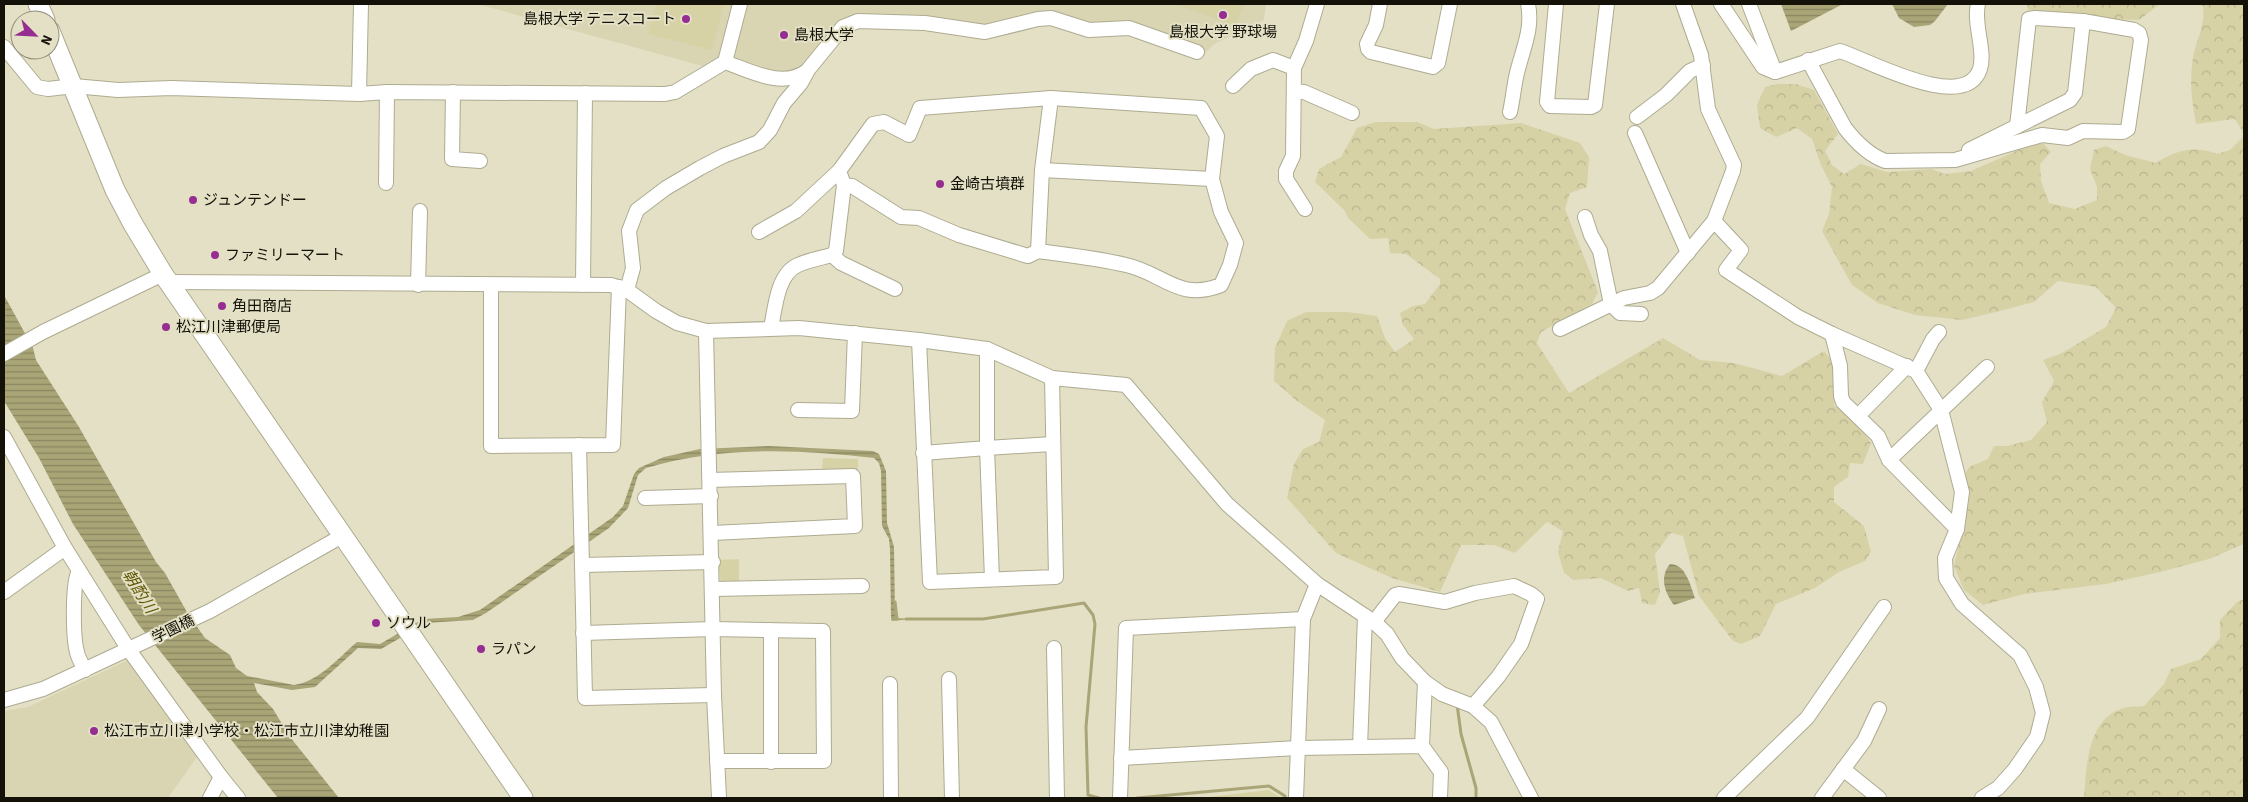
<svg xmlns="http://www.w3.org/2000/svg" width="2248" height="802" viewBox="0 0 2248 802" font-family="'Source Sans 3','Noto Sans JP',sans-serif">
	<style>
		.built { fill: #d9d5b3 }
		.forest { fill: url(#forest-crowns) }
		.park { fill: #d7d2a6 }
		.water { fill: url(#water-rules) }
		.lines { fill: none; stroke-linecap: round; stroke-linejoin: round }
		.stream { stroke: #aaa577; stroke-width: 3 }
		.street-casing { stroke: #aeab91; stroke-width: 16 }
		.secondary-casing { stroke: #aeab91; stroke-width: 21 }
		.street { stroke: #fff; stroke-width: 14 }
		.secondary { stroke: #fff; stroke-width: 19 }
		.poi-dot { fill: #962e92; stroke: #e3e0c5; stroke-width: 2 }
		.labels { text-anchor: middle; stroke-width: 4; stroke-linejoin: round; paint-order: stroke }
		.poi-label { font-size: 15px; fill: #131108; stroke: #e3e0c5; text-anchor: start }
		.street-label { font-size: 15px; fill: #131108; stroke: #e3e0c5 }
		.water-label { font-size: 16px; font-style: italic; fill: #5f5604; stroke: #e3e0c5 }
	</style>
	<defs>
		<pattern id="forest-crowns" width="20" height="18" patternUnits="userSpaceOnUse" patternTransform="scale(1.25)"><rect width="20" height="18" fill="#d7d2a6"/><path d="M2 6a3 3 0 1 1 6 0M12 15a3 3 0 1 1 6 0" fill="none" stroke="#b8b38d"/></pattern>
		<pattern id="water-rules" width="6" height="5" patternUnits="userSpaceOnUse" patternTransform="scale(1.25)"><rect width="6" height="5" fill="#aaa577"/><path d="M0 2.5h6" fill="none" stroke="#898560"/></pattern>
	</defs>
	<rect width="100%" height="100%" fill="#e3e0c5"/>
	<g class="built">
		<polygon points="477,4 735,4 721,55 706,67"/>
		<polygon points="746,4 1266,4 1264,20 1214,44 1203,55 1192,44 1145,26 1123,21 1100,26 1067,18 993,27 854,16 803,68 790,73 766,69 734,60"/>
		<polygon points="128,660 201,751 168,798 4,798 4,711 28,707"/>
	</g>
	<g class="forest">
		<polygon points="2027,4 2160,4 2139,20 2087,18 2028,10"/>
		<path d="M2198 4H2244V134L2235 119 2196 124C2192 102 2189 80 2193 58 2197 37 2205 28 2203 6Z"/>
		<path d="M1777 84H1796L1814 90 1838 134 1825 151 1832 165 1844 174 1861 164 1887 172 1931 169 1945 174 1971 171 2032 144H2044L2051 152 2040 164 2041 181 2049 203 2075 209 2097 200V187L2090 169 2094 150 2106 146 2125 155 2156 163C2176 150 2195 145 2217 154L2230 150 2244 136V544L2209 559 2160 572 2106 584 2024 594 1983 605 1964 590 1954 566 1969 502 1964 476 1969 467 1988 459 1994 446H2007L2031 440 2047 422 2042 402 2054 381 2043 360 2062 353 2106 327 2116 308 2096 287 2058 281 2034 302 1996 312 1962 320 1915 315 1878 303 1852 285 1822 231 1829 214 1832 187 1821 165 1812 139 1797 128 1776 137 1760 128 1757 105 1765 87Z"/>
		<polygon points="1376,122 1417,122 1434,129 1521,123 1580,143 1589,157 1587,187 1570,193 1565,209 1598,292 1592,304 1541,332 1537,343 1569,393 1663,338 1700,360 1734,363 1782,376 1824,351 1838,368 1834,406 1850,413 1871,443 1863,464 1850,463 1848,477 1834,487 1834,502 1864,526 1871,552 1865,561 1839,572 1815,588 1776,604 1760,636 1741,644 1733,641 1699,596 1683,536 1671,533 1655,554 1660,592 1655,605 1642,603 1639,588 1628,591 1601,578 1574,580 1564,573 1558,552 1563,531 1547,522 1515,553 1494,545 1461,545 1440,592 1392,578 1336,553 1287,498 1294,464 1303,449 1319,442 1325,420 1297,401 1274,381 1275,348 1287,321 1306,312 1348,312 1377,316 1385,338 1395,352 1414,339 1403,325 1400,313 1413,306 1425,304 1440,284 1440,279 1406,254 1390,253 1388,238 1370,239 1348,218 1345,211 1315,182 1319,169 1341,157 1357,128"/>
		<path d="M2244 599V798H2084C2086 770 2087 720 2121 709 2127 706 2137 707 2144 706L2164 684 2171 669 2201 659 2220 638V620L2237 602Z"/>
	</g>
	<g class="park">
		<polygon points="656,4 724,4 712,50 648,34"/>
		<polygon points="1175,4 1244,4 1236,26"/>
		<polygon points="823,458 858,459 858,470 822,471"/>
		<polygon points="739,559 739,584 721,585 718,560"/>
		<polygon points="1269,790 1281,798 1200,798"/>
	</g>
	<g class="water">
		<polygon points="1781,4 1843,4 1791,31"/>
		<polygon points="1892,4 1948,4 1935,21 1930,25 1914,27 1899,18"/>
		<path d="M4 295 33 348 36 360 79 427 156 562 165 573 188 614 205 638 230 655 236 668 247 676 294 685C320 681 338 658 357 642L380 644 423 619 458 617 480 610 613 517 623 506 634 474 639 468 664 457 700 449 769 446 873 451 879 454 886 471 887 523 894 547 895 616 897 618 912 619 892 621 891 619 890 549 889 539 882 526 881 471 879 463 874 458C797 449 722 446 646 468L638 475 628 508 609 528 486 613 473 620 426 623 381 649 358 648 315 687 292 690 254 683 257 692 273 709 290 737 339 798H278L139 625 73 524 39 458 4 401Z"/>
		<path d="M1670 564C1686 564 1690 585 1695 598L1674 605C1665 593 1659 577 1670 564Z"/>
	</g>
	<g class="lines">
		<g class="stream">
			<polyline points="895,602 897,619"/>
			<polyline points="906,619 983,619 1084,603 1093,615 1095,624 1086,727 1088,795 1099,798"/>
			<polyline points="1457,704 1461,734 1476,788 1476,798"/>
			<polyline points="1137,798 1269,786 1285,796 1285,798"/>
		</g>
		<g class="street-casing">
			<g id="street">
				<polyline points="1380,4 1376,25 1367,44 1368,49 1371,52 1433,67 1438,63 1450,4"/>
				<polyline points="1556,4 1547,102 1550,106 1591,107 1595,105 1607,4"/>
				<path d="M1721 4 1763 67 1775 72 1840 51C1868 60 1965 114 1980 69 1986 51 1973 24 1978 4"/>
				<polyline points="1749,4 1775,72"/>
				<polyline points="4,47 37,87 48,89 74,86 118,90 171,88 359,94 387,92 665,94 675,92 725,62 740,4"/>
				<path d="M1808 60 1845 128C1855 141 1869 155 1885 161L1955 160 2042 135 2068 138 2083 131 2123 132 2128 129 2141 40 2139 33 2134 30 2083 21 2035 18 2029 19 2017 126"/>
				<path d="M725 62C750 71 783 89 807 71L843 27 858 21 925 23 985 32 1038 19 1051 18 1089 30 1129 28 1197 52"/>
				<polyline points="1233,86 1251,69 1273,60 1294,68"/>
				<polyline points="1294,91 1304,92 1352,113"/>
				<polyline points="453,92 452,159 480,161"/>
				<polyline points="359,94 361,4"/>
				<path d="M1510 112C1513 99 1514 85 1517 73 1523 48 1533 29 1528 4"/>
				<polyline points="1637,117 1666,95 1690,71 1703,65"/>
				<polyline points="1635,133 1688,253"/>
				<polyline points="1969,150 2070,100 2075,93 2083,21"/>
				<polyline points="1042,170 1212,179"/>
				<polyline points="386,183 387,92"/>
				<polyline points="1305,209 1286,179 1286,171 1293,156 1294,68 1306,41 1317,4"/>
				<polyline points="1585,217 1591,235 1600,251 1611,304 1620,313 1641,314"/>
				<polyline points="1714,221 1741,250 1726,270 1798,317 1832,334 1916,371 1941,410 1962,492 1957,529 1945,558 1946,578 1962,604 2020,655 2036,687 2043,713 2037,737 2015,769 1998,788 1982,798"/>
				<polyline points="759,232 796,211 839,171"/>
				<polyline points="1038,251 1042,170 1051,98"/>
				<polyline points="832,255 841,263 895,289"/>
				<polyline points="169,282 611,285 627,290 656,311 677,323 706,331 799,328 919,340 987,349 1052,378 1126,385 1227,504 1317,584 1374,622 1387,634 1402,658 1425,682 1442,694 1473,706 1491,722 1531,798"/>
				<polyline points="418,285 420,211"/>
				<polyline points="583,285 585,93"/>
				<polyline points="491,286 491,446 613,445 619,287"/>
				<polyline points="627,290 633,268 629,231 637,210 666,188 700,168 723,156 759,142 770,130 784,103 801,83 807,72"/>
				<path d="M771 328C775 309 777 274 798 265 809 260 821 258 832 255L836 251 844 185 839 171 873 124 884 122 909 135 920 108 1051 98 1201 108 1217 136 1212 179 1221 212 1236 243 1230 265 1221 285C1179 302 1163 273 1126 265 1097 258 1067 255 1038 251L1028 256 959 235 919 218 901 217 852 186 844 185"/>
				<polyline points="1560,329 1624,298 1650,293 1658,288 1714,221 1733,171 1734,165 1708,109 1701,55 1683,4"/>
				<polyline points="706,331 714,695 719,798"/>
				<polyline points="1832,334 1840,366 1841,396 1843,402 1878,436 1889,460 1957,529"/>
				<polyline points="919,340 930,582 1056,577 1052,378"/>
				<polyline points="4,354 43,332 163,274"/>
				<polyline points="1916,371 1933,339 1939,332"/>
				<polyline points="798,410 852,411 855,333"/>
				<polyline points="1858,416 1907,366"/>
				<polyline points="4,437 65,548 129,650 221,777"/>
				<polyline points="579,445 582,565"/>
				<polyline points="923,453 987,448 987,349"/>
				<polyline points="1889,460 1987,367"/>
				<polyline points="710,480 853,476 855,526 712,533"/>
				<polyline points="645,498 711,496"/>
				<polyline points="713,562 582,565 585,698 714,695"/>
				<path d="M79 571C72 582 73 638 77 652 78 658 82 664 85 670"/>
				<polyline points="992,579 987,448 1052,444"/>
				<polyline points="713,589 862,586"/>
				<polyline points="4,592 65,548"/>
				<polyline points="1374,622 1395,595 1399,594 1445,602 1475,593 1514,586 1531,594 1537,599 1521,644 1498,677 1473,706"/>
				<polyline points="771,630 771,762"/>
				<polyline points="583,633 713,629 823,631 824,761 717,761"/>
				<polyline points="1054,648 1057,798"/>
				<polyline points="949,679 952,798"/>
				<polyline points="890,684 891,798"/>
				<polyline points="4,700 43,689 210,611 342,536"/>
				<polyline points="1422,746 1425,682"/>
				<polyline points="1360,747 1365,616"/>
				<polyline points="1121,758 1298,748 1422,746 1441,772 1440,798"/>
				<polyline points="1843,769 1879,798"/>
				<polyline points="210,798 221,777 238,798"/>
				<polyline points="1120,798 1126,628 1303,619"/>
				<polyline points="1296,798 1303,619 1317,584"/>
				<polyline points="1724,798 1807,718 1884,607"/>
				<polyline points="1822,798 1864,741 1879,709"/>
			</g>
		</g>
		<g class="secondary-casing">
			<g id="secondary">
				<polyline points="38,4 45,20"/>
				<polyline points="50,31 115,190 133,224 163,274 523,798"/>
			</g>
		</g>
		<use href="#street" class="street"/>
		<use href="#secondary" class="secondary"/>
	</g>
	<g class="poi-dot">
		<circle cx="1223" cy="15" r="5"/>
		<circle cx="686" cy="19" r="5"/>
		<circle cx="784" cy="35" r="5"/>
		<circle cx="940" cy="184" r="5"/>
		<circle cx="193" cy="200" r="5"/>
		<circle cx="215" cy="255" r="5"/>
		<circle cx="222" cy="306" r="5"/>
		<circle cx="166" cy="327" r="5"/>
		<circle cx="376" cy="623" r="5"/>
		<circle cx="481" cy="649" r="5"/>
		<circle cx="94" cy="731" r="5"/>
	</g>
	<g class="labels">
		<g class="poi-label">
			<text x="676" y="24" text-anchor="end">島根大学 テニスコート</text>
			<text x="1223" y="37" text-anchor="middle">島根大学 野球場</text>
			<text x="794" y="40">島根大学</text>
			<text x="950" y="189">金崎古墳群</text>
			<text x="203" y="205">ジュンテンドー</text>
			<text x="225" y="260">ファミリーマート</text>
			<text x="232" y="311">角田商店</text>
			<text x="176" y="332">松江川津郵便局</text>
			<text x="386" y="628">ソウル</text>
			<text x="491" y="654">ラパン</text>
			<text x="104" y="736">松江市立川津小学校・松江市立川津幼稚園</text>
		</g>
		<g class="street-label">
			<text transform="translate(173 629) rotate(-26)" y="5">学園橋</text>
		</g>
		<g class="water-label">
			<text transform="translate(140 591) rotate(58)" y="6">朝酌川</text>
		</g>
	</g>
	<rect width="2248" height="802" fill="none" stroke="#131108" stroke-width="10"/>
	<g transform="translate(35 35) rotate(114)"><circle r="24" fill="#e3e0c5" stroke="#908d79"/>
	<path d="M0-4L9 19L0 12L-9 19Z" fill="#962e92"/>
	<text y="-8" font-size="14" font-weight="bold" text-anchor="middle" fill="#131108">N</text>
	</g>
</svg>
